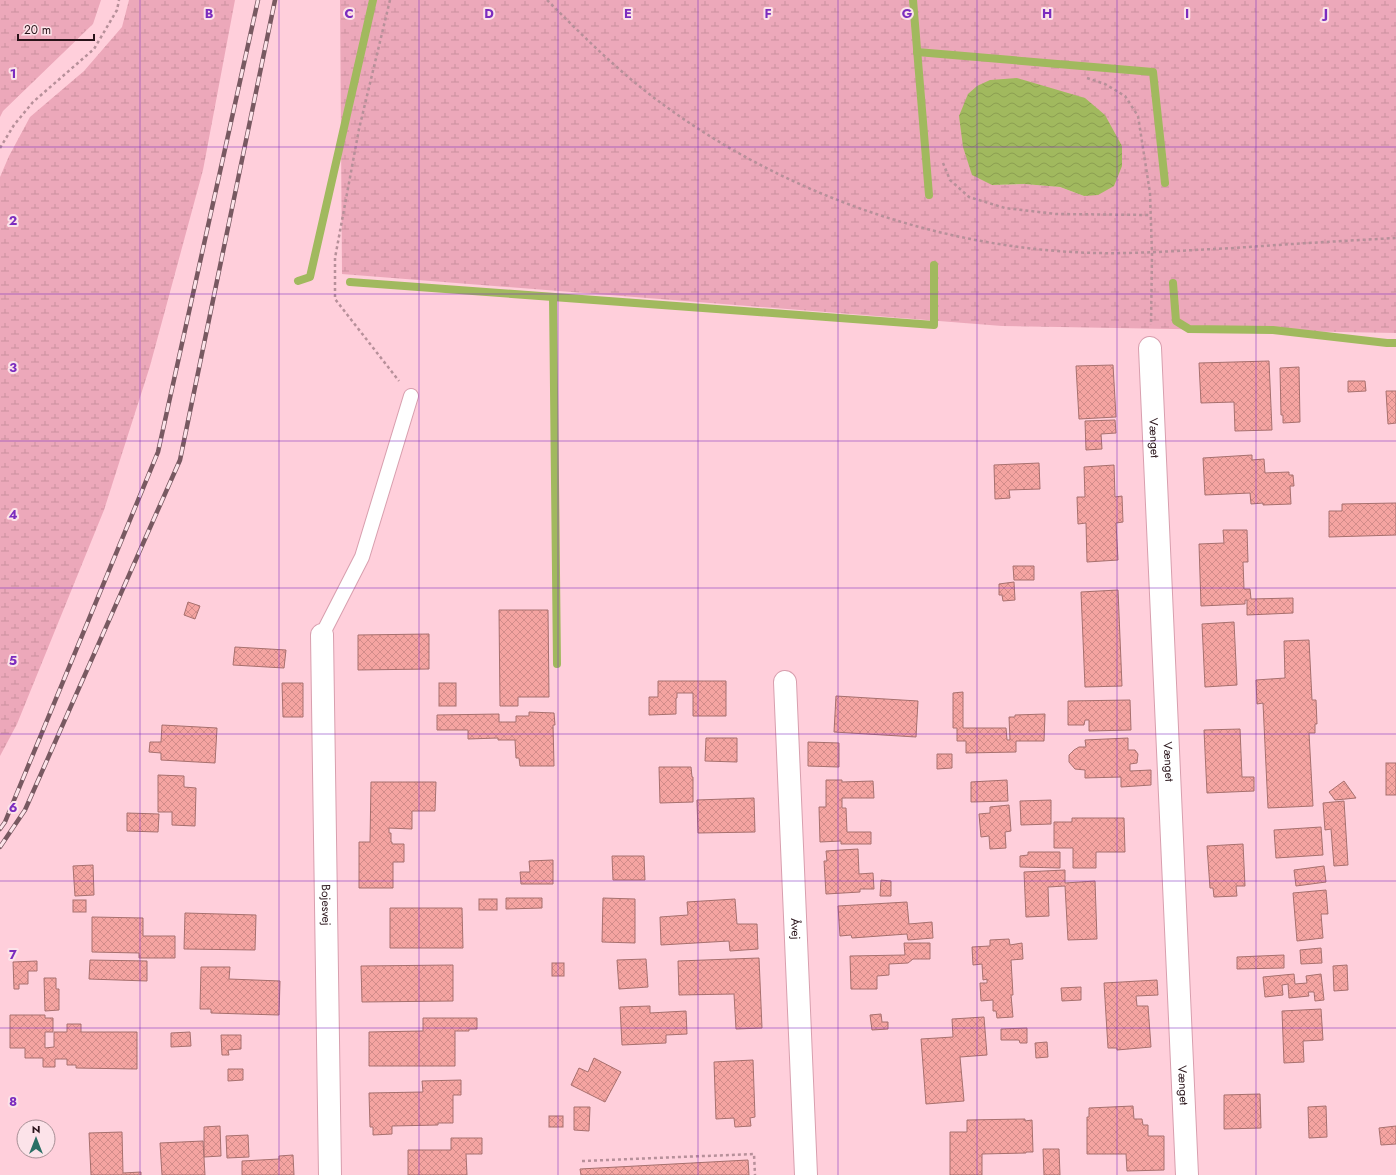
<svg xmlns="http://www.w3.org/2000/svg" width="1396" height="1175" viewBox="0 0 1396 1175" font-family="Jost,sans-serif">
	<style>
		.wetland { fill: url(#wetland-marsh); fill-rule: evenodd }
		.water { fill: url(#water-waves) }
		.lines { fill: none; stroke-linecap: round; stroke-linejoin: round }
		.stream { stroke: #a1b95e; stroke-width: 8 }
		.building { fill: url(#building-cross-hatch); stroke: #a7706e }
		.lane-casing { stroke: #d89fae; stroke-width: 16 }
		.street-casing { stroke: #d89fae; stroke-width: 24 }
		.path { stroke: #b7909a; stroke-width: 2.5; stroke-dasharray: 3 3; stroke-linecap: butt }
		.lane { stroke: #fff; stroke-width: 14 }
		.street { stroke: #fff; stroke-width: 22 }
		.rail-casing { stroke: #785961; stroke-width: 4.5 }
		.rail { stroke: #fce3e9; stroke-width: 3; stroke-dasharray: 9; stroke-linecap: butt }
		.grid { fill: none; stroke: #7b2cbf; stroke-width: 1; stroke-opacity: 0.55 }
		.labels { text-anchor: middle; stroke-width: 4; stroke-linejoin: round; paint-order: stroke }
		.street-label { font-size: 12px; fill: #29141a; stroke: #fce3e9 }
		.grid-label { font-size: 13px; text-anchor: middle; font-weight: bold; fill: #7b2cbf; stroke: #fce3e9; stroke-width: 4; stroke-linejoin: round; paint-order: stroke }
	</style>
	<defs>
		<pattern id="wetland-marsh" width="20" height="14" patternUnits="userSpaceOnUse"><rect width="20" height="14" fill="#eca8ba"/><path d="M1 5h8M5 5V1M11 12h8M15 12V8" fill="none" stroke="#ca909f"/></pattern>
		<pattern id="water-waves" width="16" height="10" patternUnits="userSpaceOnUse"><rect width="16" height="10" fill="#a1b95e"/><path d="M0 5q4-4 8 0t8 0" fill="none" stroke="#8b9e51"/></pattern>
		<pattern id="building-cross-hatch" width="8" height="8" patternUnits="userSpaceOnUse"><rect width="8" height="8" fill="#f5a4a1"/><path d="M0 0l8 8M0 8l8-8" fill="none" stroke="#d28c8a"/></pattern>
	</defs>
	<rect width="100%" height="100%" fill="#ffcfdb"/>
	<g class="wetland">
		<polygon points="0,0 101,0 93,24 3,111 0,117"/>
		<polygon points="129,0 235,0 203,170 150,366 104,510 17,724 0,756 0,177 9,156 30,117 84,71 122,27"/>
		<path d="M340 0H1396V333L1002 326 342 274ZM1017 78 1084 196 1060 187 1024 184 992 185Z"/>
	</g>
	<polygon class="water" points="1017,78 1085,98 1105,115 1122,146 1122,166 1114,186 1098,195 1084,196 1060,187 1024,184 992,185 972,175 963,147 959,116 968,94 977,86 990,80"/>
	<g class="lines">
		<g class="stream">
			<polyline points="913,0 929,195"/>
			<polyline points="917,52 1153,72 1165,183"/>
			<polyline points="298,281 310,277 373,0"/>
			<polyline points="350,282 934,325 934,265"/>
			<polyline points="1173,283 1176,321 1189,329 1273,330 1387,343 1396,343"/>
			<polyline points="553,297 557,664"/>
		</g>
	</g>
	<g class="building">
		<polygon points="1269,361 1272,430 1235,431 1234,402 1201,403 1199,363"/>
		<polygon points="1113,365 1116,417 1079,419 1076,366"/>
		<polygon points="1299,367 1300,422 1283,423 1283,415 1281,415 1280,368"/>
		<polygon points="1348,381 1365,381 1366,391 1348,392"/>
		<polygon points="1386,391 1396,391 1396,423 1388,424"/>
		<polygon points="1115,420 1116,433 1101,434 1102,449 1086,450 1085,421"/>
		<polygon points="1252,455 1252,460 1264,459 1265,473 1289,472 1289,475 1293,475 1294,486 1290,486 1291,504 1263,505 1263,503 1251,504 1250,493 1205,495 1203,458"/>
		<polygon points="1039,463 1040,489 1009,490 1010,498 995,499 994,465"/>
		<polygon points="1114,465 1115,497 1122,496 1123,522 1116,523 1118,560 1087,562 1086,523 1078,524 1077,497 1085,497 1084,467"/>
		<polygon points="1396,503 1396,535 1329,537 1329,511 1342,511 1342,504"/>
		<polygon points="1223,530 1247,530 1248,562 1243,562 1244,589 1250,589 1251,599 1293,598 1293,613 1247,615 1247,600 1245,600 1245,604 1201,606 1199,544 1224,543"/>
		<polygon points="1013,566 1034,566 1034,580 1014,580"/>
		<polygon points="1014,582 1015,600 1003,601 1002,595 999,595 999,584"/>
		<polygon points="1118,590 1122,686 1085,687 1081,592"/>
		<polygon points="188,602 200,606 195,619 184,615"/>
		<polygon points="499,610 548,610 549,697 518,697 518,706 500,706"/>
		<polygon points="1234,622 1237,685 1205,687 1202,624"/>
		<polygon points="429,634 429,669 358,670 358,635"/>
		<polygon points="1309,640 1312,700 1316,700 1317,724 1315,724 1315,733 1309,733 1313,806 1268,808 1263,703 1257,704 1256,680 1285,678 1284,641"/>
		<polygon points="235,647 286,650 284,668 233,665"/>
		<polygon points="658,681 726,681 726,716 693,716 693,693 677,693 677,698 676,698 676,714 649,715 649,697 658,697"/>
		<polygon points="282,683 303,683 303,717 283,717"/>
		<rect x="439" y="683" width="17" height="23"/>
		<polygon points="963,692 963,728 1006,728 1007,740 1010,740 1009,717 1015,717 1015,715 1045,714 1044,741 1016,741 1016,752 966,753 966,741 957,741 957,728 953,728 953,693"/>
		<polygon points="836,696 918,701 916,737 834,732"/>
		<polygon points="1130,700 1131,730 1089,731 1089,720 1085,720 1084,725 1068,725 1068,701"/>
		<polygon points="529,712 554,713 555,725 553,725 554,766 520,766 519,758 516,758 515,740 498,740 498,738 468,739 468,730 437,730 437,715 499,714 499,722 516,722 516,716 529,716"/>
		<polygon points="162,725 217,728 215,763 161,760 161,753 149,752 150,742 161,742"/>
		<polygon points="1240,729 1242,777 1254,777 1254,791 1207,793 1204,730"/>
		<polygon points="706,738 737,738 737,762 705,761"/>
		<polygon points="1128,738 1128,750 1135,750 1138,754 1137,763 1130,764 1130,771 1151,770 1151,785 1121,787 1121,777 1085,778 1085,770 1075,769 1069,762 1069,755 1074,750 1079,747 1086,747 1085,740"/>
		<polygon points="808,742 839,743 839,767 808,766"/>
		<polygon points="937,754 952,754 952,768 937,769"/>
		<rect x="1386" y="763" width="10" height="32"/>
		<polygon points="659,767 691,767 692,777 693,777 693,802 660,803"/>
		<polygon points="158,775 184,776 184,787 196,788 195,826 172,825 172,812 158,812"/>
		<polygon points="826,780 842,780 842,782 873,781 874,798 842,798 842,808 846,808 847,832 871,832 871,844 841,844 841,841 820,842 819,807 826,807"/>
		<polygon points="1007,780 1008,801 971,802 971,782"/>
		<polygon points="1344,781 1356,798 1335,800 1329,792"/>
		<polygon points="371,782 436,782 435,811 412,811 412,829 389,828 389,833 391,833 391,842 392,842 392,844 404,844 404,862 393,862 393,888 359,888 359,842 370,842"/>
		<polygon points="754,798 755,832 698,833 697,800"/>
		<polygon points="1051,800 1051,824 1021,825 1020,801"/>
		<polygon points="1344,801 1348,865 1334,866 1331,829 1325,830 1323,803"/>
		<polygon points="1009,805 1011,831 1005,832 1006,848 990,849 989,836 981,837 979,814 990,813 990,807"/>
		<polygon points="127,813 159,814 158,832 127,831"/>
		<polygon points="1072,818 1124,818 1125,852 1096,852 1096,868 1073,868 1073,848 1054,848 1054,822 1072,822"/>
		<polygon points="1321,827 1323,855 1276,858 1274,830"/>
		<polygon points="1243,844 1245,886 1236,886 1237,896 1214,897 1213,888 1210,888 1207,846"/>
		<polygon points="858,849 859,874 873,873 874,889 860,889 860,892 826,894 824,861 827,861 826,851"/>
		<polygon points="1028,852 1060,852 1060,868 1020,867 1020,856 1028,855"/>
		<polygon points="612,856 644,856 645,880 613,880"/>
		<polygon points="553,860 553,884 521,884 520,872 530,872 529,861"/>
		<polygon points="93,865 94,895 75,896 73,866"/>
		<polygon points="1324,866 1326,882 1296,886 1294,870"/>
		<polygon points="1065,870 1065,883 1095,881 1097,939 1068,940 1065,886 1048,887 1049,916 1026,917 1024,872"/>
		<polygon points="881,880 891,881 891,896 880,896"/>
		<polygon points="1326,890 1328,914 1321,914 1323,938 1297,941 1293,893"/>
		<polygon points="506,898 542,898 542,908 506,909"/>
		<polygon points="603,898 635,899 635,943 602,942"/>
		<rect x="479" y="899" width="18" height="11"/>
		<polygon points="735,899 737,924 757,924 758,949 730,951 729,941 661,945 660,917 688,915 687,902"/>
		<rect x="73" y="900" width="13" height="12"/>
		<polygon points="907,902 909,924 932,922 933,938 908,940 907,934 852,938 851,935 840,936 838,906"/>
		<polygon points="390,908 462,908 463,948 390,948"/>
		<polygon points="185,913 256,915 255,950 184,949"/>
		<polygon points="92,917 143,918 143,936 175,936 175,958 139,958 139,953 92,952"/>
		<polygon points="1009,939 1010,945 1022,943 1023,959 1011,960 1013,995 1011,995 1013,1017 997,1018 996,1011 993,1011 993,1000 981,1001 980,983 987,983 987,979 983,980 982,964 973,965 972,947 990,946 990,940"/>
		<polygon points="904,943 930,943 930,959 913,959 908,963 889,964 889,975 877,976 877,989 851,989 850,956 905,955"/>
		<polygon points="1321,948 1322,963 1301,964 1300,950"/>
		<polygon points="1284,955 1284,968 1237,969 1237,957"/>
		<polygon points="759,958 762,1028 736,1029 734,994 679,995 678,961"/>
		<polygon points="646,959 648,987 619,989 617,960"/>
		<polygon points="90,960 147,961 147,981 89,979"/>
		<polygon points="37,961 37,971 28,971 28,984 19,984 19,989 14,989 13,962"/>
		<rect x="552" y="963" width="12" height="13"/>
		<polygon points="453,965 453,1001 362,1002 361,966"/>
		<polygon points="1347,965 1348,990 1334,991 1333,966"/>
		<polygon points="201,967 230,967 229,979 280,981 279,1015 211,1013 211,1009 200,1009"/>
		<polygon points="1294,974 1295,984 1307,983 1306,976 1321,974 1324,1000 1315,1001 1314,992 1308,992 1309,996 1289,998 1288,984 1282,985 1283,995 1265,997 1263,977"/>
		<polygon points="44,978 56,978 56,989 59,989 59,1010 45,1011"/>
		<polygon points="1157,980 1158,995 1136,996 1137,1006 1148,1006 1151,1047 1117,1050 1117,1048 1108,1048 1104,983"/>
		<polygon points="1081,987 1081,1000 1062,1001 1061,988"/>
		<polygon points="650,1006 650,1013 686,1011 687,1034 666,1035 666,1043 622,1045 620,1007"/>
		<polygon points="1321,1009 1323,1040 1303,1041 1304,1062 1284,1063 1282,1011"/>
		<polygon points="881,1014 882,1022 888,1022 888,1029 872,1030 870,1015"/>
		<polygon points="10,1015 45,1015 45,1018 53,1018 53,1032 45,1032 45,1048 54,1047 54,1032 67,1032 67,1024 81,1024 81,1032 137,1032 137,1069 76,1068 76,1065 67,1065 67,1059 55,1059 55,1067 43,1067 43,1058 25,1058 25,1048 10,1048"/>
		<polygon points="984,1017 987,1055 960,1057 964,1101 926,1104 921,1039 953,1037 952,1019"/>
		<polygon points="423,1018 477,1018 477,1029 469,1029 469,1031 455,1031 455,1066 369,1066 369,1032 423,1031"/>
		<polygon points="1027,1028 1027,1043 1020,1043 1019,1040 1001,1040 1001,1029"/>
		<polygon points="190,1032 191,1046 171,1047 171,1033"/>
		<polygon points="221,1035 241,1035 241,1049 228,1050 229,1055 222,1055"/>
		<polygon points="1047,1042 1048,1057 1036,1058 1035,1043"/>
		<polygon points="594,1058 621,1072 605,1102 571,1085 579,1068 588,1072"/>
		<polygon points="753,1060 755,1117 750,1118 751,1126 735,1127 734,1118 716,1119 714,1062"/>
		<polygon points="228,1069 243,1069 243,1080 228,1081"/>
		<polygon points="461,1080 461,1095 453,1095 453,1123 438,1123 438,1125 392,1126 392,1134 373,1135 373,1127 370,1127 369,1093 423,1092 422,1081"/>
		<polygon points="1260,1094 1261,1128 1224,1129 1224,1095"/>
		<polygon points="1133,1106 1134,1119 1142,1119 1143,1125 1148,1125 1148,1136 1164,1136 1164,1170 1127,1171 1126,1154 1087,1154 1087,1117 1089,1117 1089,1108"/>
		<polygon points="1326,1106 1327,1137 1309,1138 1308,1107"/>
		<polygon points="574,1107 590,1107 589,1131 574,1130"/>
		<rect x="549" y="1116" width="14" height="11"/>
		<polygon points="1025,1119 1025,1121 1032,1120 1033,1152 1026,1152 1026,1153 982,1154 982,1175 950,1175 950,1132 967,1132 967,1120"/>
		<polygon points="220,1126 221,1156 204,1157 204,1127"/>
		<polygon points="1396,1126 1396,1144 1381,1145 1379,1128"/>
		<polygon points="122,1132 123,1173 141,1172 141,1175 91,1175 89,1133"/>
		<polygon points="248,1135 249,1157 227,1158 226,1136"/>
		<polygon points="451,1138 482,1138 482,1154 466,1154 467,1175 408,1175 408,1150 451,1150"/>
		<polygon points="203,1141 205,1175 162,1175 160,1143"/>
		<polygon points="1043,1149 1059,1149 1060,1175 1044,1175"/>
		<polygon points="293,1155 294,1175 242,1175 242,1161 279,1159 279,1156"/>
		<polygon points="748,1160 749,1175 581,1175 580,1169"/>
	</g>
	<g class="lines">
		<g class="lane-casing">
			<polyline id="lane" points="322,635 362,557 411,396"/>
		</g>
		<g class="street-casing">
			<g id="street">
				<path id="s1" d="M1150 348 1187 1175"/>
				<path id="s2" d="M322 635 330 1175"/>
				<path id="s3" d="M785 682 806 1175"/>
			</g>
		</g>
		<g class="path">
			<polyline points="390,0 359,129 335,258 335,299 399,381"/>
			<path d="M547 0C581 34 615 68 653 97 778 192 938 249 1095 253 1142 254 1188 250 1234 248 1288 244 1342 241 1396 238"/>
			<polyline points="1087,78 1105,84 1125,96 1138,116 1150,193 1152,253 1151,325"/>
			<polyline points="0,148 14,125 33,102 94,49 117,10 119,0"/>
			<polyline points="943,163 950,180 969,197 1005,208 1056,214 1150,215"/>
			<polyline points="582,1161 754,1154 755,1175"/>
		</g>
		<use href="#lane" class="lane"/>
		<use href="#street" class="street"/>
		<g class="rail-casing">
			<g id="rail">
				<polyline points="0,829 5,822 158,452 258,0"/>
				<polyline points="0,847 25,810 180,460 275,0"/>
			</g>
		</g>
		<use href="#rail" class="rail"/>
	</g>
	<path class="grid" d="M140 0V1175M279 0V1175M419 0V1175M558 0V1175M698 0V1175M838 0V1175M977 0V1175M1117 0V1175M1256 0V1175M0 147H1396M0 294H1396M0 441H1396M0 588H1396M0 734H1396M0 881H1396M0 1028H1396"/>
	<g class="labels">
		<g class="street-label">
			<text dy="4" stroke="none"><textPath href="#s1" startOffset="90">Vænget</textPath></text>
			<text dy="4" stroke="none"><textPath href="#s1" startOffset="414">Vænget</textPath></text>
			<text dy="4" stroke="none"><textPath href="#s2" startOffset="270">Bojesvej</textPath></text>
			<text dy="4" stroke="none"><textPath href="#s3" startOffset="247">Åvej</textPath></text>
			<text dy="4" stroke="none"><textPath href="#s1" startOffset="738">Vænget</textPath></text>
		</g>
	</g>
	<g class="grid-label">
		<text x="209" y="18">B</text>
		<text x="349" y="18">C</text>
		<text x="489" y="18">D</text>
		<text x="628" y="18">E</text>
		<text x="768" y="18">F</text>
		<text x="907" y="18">G</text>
		<text x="1047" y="18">H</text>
		<text x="1187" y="18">I</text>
		<text x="1326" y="18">J</text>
		<text x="13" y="78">1</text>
		<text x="13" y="225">2</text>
		<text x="13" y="372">3</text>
		<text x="13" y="519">4</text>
		<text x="13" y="665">5</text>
		<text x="13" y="812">6</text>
		<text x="13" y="959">7</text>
		<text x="13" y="1106">8</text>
	</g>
	<g transform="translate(36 1139)"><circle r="19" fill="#fce3e9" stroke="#a89096"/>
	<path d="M0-3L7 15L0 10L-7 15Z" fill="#296f65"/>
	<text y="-6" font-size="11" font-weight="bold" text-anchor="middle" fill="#29141a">N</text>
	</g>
	<path d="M18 34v6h76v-6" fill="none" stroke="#29141a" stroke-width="2"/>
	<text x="24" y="34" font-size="12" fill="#29141a" stroke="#fce3e9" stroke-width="3" paint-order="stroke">20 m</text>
</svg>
